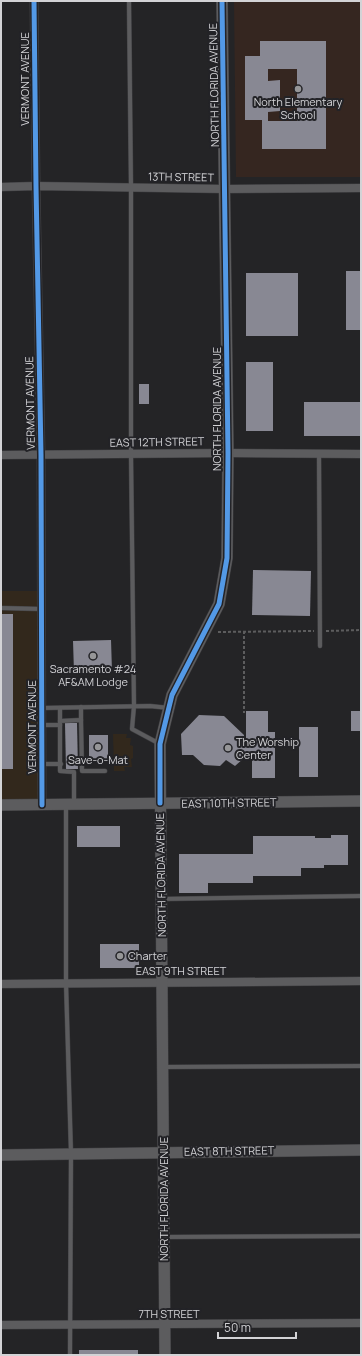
<svg xmlns="http://www.w3.org/2000/svg" width="362" height="1356" viewBox="0 0 362 1356" font-family="Manrope,sans-serif">
	<style>
		.commercial { fill: #32281c }
		.education { fill: #352620 }
		.building { fill: #888893; fill-rule: evenodd }
		.lines { fill: none; stroke-linecap: round; stroke-linejoin: round }
		.lane-casing { stroke: #404043; stroke-width: 5 }
		.street-casing { stroke: #404043; stroke-width: 9 }
		.secondary-casing { stroke: #404043; stroke-width: 12 }
		.path { stroke: #5d5d5e; stroke-width: 2; stroke-dasharray: 3 2; stroke-linecap: butt }
		.lane { stroke: #5c5c5e; stroke-width: 4 }
		.street { stroke: #5c5c5e; stroke-width: 8 }
		.secondary { stroke: #5c5c5e; stroke-width: 11 }
		.cycleway-casing { stroke: #232327; stroke-width: 8 }
		.cycleway { stroke: #5399e6; stroke-width: 5 }
		.poi-dot { fill: #969698; stroke: #232327; stroke-width: 1.5 }
		.labels { text-anchor: middle; stroke-width: 4; stroke-linejoin: round; paint-order: stroke }
		.street-label { font-size: 11px; fill: #d3d3d6; stroke: #232327 }
		.poi-label { font-size: 11px; fill: #d3d3d6; stroke: #232327 }
	</style>
	<rect width="100%" height="100%" fill="#242426"/>
	<g class="commercial">
		<rect x="1" y="591" width="38" height="210"/>
		<polygon points="113,734 127,734 126,738 131,738 130,745 133,746 133,758 131,759 132,767 124,767 125,771 114,771"/>
	</g>
	<polygon class="education" points="234,1 361,1 361,177 236,177"/>
	<g class="building">
		<path d="M260 41H326V149H262V120H245V56H260ZM268 69H297V121H268V112L280 111V80L268 81Z"/>
		<rect x="346" y="271" width="15" height="59"/>
		<rect x="246" y="273" width="52" height="63"/>
		<rect x="246" y="362" width="27" height="69"/>
		<rect x="139" y="384" width="10" height="20"/>
		<rect x="304" y="402" width="57" height="34"/>
		<polygon points="253,570 311,571 310,616 252,615"/>
		<rect x="1" y="614" width="12" height="155"/>
		<polygon points="111,640 112,672 74,672 73,641"/>
		<polygon points="246,711 268,711 268,732 275,732 275,778 252,778 252,758 244,758 235,766 226,760 220,766 204,765 193,755 182,755 181,734 199,715 224,716 244,735 244,741 246,741"/>
		<rect x="351" y="711" width="10" height="20"/>
		<polygon points="65,723 77,723 78,769 66,769"/>
		<rect x="299" y="727" width="19" height="50"/>
		<rect x="89" y="735" width="19" height="24"/>
		<rect x="77" y="826" width="43" height="21"/>
		<polygon points="331,835 348,835 348,865 324,865 324,868 301,868 301,876 253,876 253,883 208,883 208,893 179,893 179,854 253,854 253,836 315,836 315,838 331,838"/>
		<rect x="100" y="944" width="39" height="24"/>
		<rect x="79" y="1350" width="59" height="5"/>
	</g>
	<g class="lines">
		<g class="lane-casing">
			<g id="lane">
				<polyline points="129,1 131,188 131,454 134,706 132,729 160,744"/>
				<polyline points="319,453 320,646"/>
				<polyline points="1,608 42,609"/>
				<polyline points="81,707 81,720"/>
				<polyline points="42,708 150,706 169,708"/>
				<polyline points="60,708 60,721"/>
				<polyline points="42,725 60,725"/>
				<polyline points="42,764 61,764"/>
				<polyline points="74,804 74,772 60,771 60,721 81,720 82,771 105,771"/>
				<polyline points="66,805 66,983 71,1153 70,1355"/>
				<polyline points="161,899 361,896"/>
				<polyline points="163,1067 361,1066"/>
				<polyline points="165,1237 361,1236"/>
			</g>
		</g>
		<g class="street-casing">
			<g id="street">
				<polyline points="34,1 36,186 41,455 42,805"/>
				<polyline points="1,187 36,186 225,189 361,188"/>
				<polyline points="1,455 228,453 361,454"/>
				<polyline points="1,984 361,981"/>
				<polyline points="1,1325 361,1323"/>
			</g>
		</g>
		<g class="secondary-casing">
			<g id="secondary">
				<polyline points="1,805 361,801"/>
				<polyline points="1,1155 361,1150"/>
				<polyline points="165,1355 160,744 172,695 219,604 227,558 228,453 222,1"/>
			</g>
		</g>
		<g class="path">
			<polyline points="244,631 244,713"/>
			<polyline points="326,631 361,630"/>
			<polyline points="218,632 314,631"/>
		</g>
		<use href="#lane" class="lane"/>
		<use href="#street" class="street"/>
		<use href="#secondary" class="secondary"/>
		<g class="cycleway-casing">
			<g id="cycleway">
				<polyline points="34,1 36,186 41,455 42,805"/>
				<polyline points="160,803 160,744 172,695 219,604 227,558 228,453 222,1"/>
			</g>
		</g>
		<use href="#cycleway" class="cycleway"/>
	</g>
	<g class="poi-dot">
		<circle cx="298" cy="89" r="4"/>
		<circle cx="93" cy="656" r="4"/>
		<circle cx="98" cy="747" r="4"/>
		<circle cx="228" cy="748" r="4"/>
		<circle cx="120" cy="956" r="4"/>
	</g>
	<g class="labels">
		<g class="street-label">
			<text transform="translate(25 79) rotate(-90)" y="4">VERMONT AVENUE</text>
			<text transform="translate(214 85) rotate(-91)" y="4">NORTH FLORIDA AVENUE</text>
			<text transform="translate(181 177) rotate(1)" y="4">13TH STREET</text>
			<text transform="translate(30 403) rotate(-91)" y="4">VERMONT AVENUE</text>
			<text transform="translate(217 409) rotate(-90)" y="4">NORTH FLORIDA AVENUE</text>
			<text transform="translate(157 442) rotate(-1)" y="4">EAST 12TH STREET</text>
			<text transform="translate(32 727) rotate(-90)" y="4">VERMONT AVENUE</text>
			<text transform="translate(229 803) rotate(-1)" y="4">EAST 10TH STREET</text>
			<text transform="translate(161 875) rotate(-91)" y="4">NORTH FLORIDA AVENUE</text>
			<text x="181" y="975">EAST 9TH STREET</text>
			<text transform="translate(229 1151) rotate(-1)" y="4">EAST 8TH STREET</text>
			<text transform="translate(164 1199) rotate(-90)" y="4">NORTH FLORIDA AVENUE</text>
			<text x="169" y="1318">7TH STREET</text>
		</g>
		<g class="poi-label">
			<text x="298" y="106">North Elementary<tspan x="298" dy="13">School</tspan></text>
			<text x="93" y="673">Sacramento #24<tspan x="93" dy="13">AF&amp;AM Lodge</tspan></text>
			<text x="236" y="746" text-anchor="start">The Worship<tspan x="236" dy="13">Center</tspan></text>
			<text x="98" y="764">Save-o-Mat</text>
			<text x="128" y="960" text-anchor="start">Charter</text>
		</g>
	</g>
	<rect width="362" height="1356" fill="none" stroke="#d3d3d6" stroke-width="4"/>
	<path d="M218 1332v6h78v-6" fill="none" stroke="#d3d3d6" stroke-width="2"/>
	<text x="224" y="1332" font-size="12" fill="#d3d3d6" stroke="#232327" stroke-width="3" paint-order="stroke">50 m</text>
</svg>
